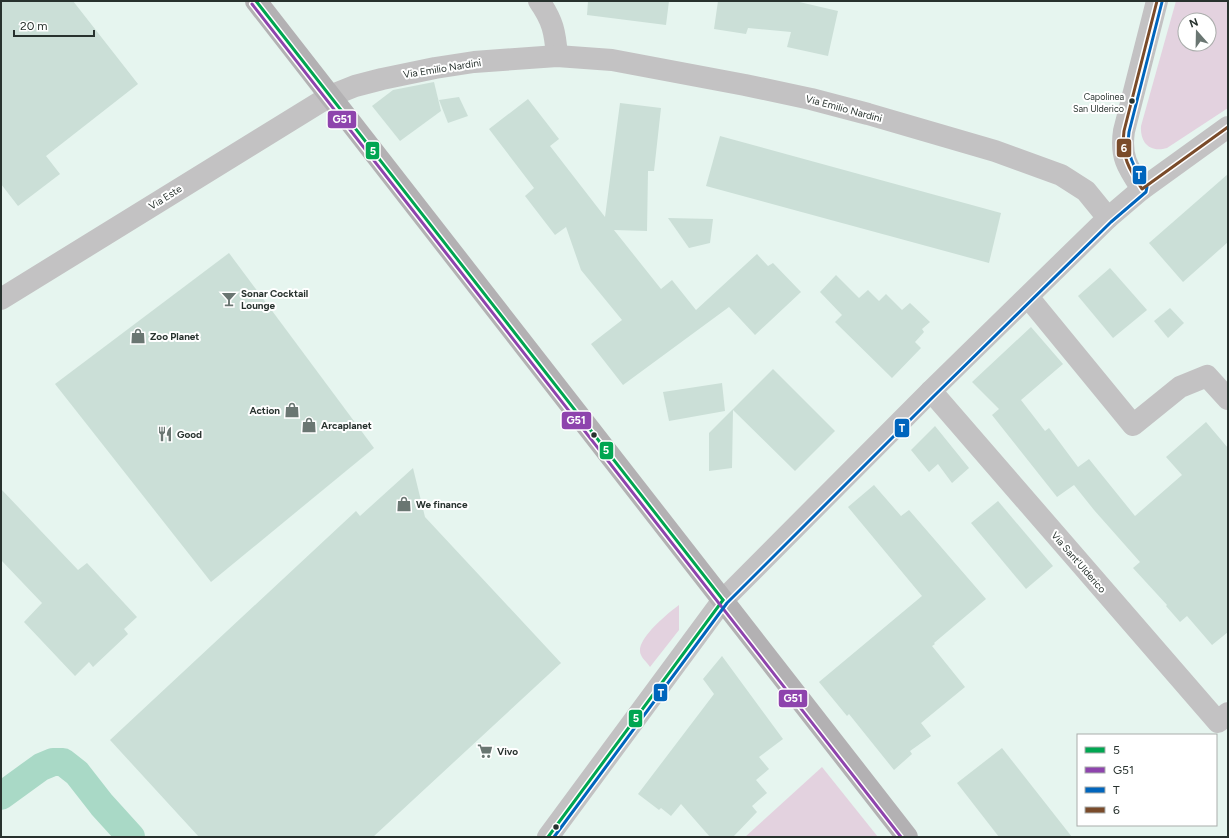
<svg xmlns="http://www.w3.org/2000/svg" width="1229" height="838" viewBox="0 0 1229 838" font-family="Figtree,sans-serif">
	<style>
		.green { fill: #e3d2df; fill-rule: evenodd }
		.lines { fill: none; stroke-linecap: round; stroke-linejoin: round }
		.canal { stroke: #a9d9c6; stroke-width: 28 }
		.building { fill: #cbdfd7 }
		.minor { stroke: #c3c2c3; stroke-width: 22 }
		.major { stroke: #b3b1b3; stroke-width: 22 }
		.bus-1-casing { stroke: #fff; stroke-width: 6 }
		.bus-2-casing { stroke: #fff; stroke-width: 6 }
		.bus-3-casing { stroke: #fff; stroke-width: 6 }
		.bus-4-casing { stroke: #fff; stroke-width: 6 }
		.bus-1 { stroke: #00a651; stroke-width: 3 }
		.bus-2 { stroke: #8e44ad; stroke-width: 3 }
		.bus-3 { stroke: #0065bd; stroke-width: 3 }
		.bus-4 { stroke: #7a4b2a; stroke-width: 3 }
		.bus-dot { fill: #28322e; stroke: #fff; stroke-width: 1.5 }
		.labels { text-anchor: middle; stroke-width: 4; stroke-linejoin: round; paint-order: stroke }
		.bus-label { font-size: 9px; fill: #28322e; stroke: #fff; text-anchor: end }
		.street-label { font-size: 10px; fill: #28322e; stroke: #fff }
		.poi-label { font-size: 10px; font-weight: bold; fill: #28322e; stroke: #fff; text-anchor: start }
		.line-badge { stroke: #fff; stroke-width: 1.5 }
		.badge-label { font-size: 11px; text-anchor: middle; font-weight: bold; fill: #fff }
	</style>
	<rect width="100%" height="100%" fill="#e6f5ef"/>
	<g class="green">
		<path d="M1176 1H1228V108L1167 148C1150 153 1140 143 1141 126ZM1185 20H1209V44H1185Z"/>
		<path d="M679 605V630L650 667C647 662 640 657 640 651 639 637 668 613 679 605Z"/>
		<polygon points="822,767 878,837 745,837"/>
	</g>
	<g class="lines">
		<polyline class="canal" points="1,796 41,767 53,762 63,762 77,773 102,805 131,837"/>
	</g>
	<g class="building">
		<polygon points="1,1 73,1 138,84 46,156 60,174 18,206 1,184"/>
		<polygon points="588,1 669,1 666,25 587,15"/>
		<polygon points="718,1 795,1 838,11 828,56 787,47 791,32 748,28 746,34 714,29"/>
		<polygon points="434,82 441,111 400,141 372,106 393,90"/>
		<polygon points="459,97 468,116 448,123 439,100"/>
		<polygon points="528,99 559,139 550,146 605,217 620,103 661,108 654,171 648,171 647,231 614,230 661,289 672,280 696,310 757,254 768,266 773,263 801,292 755,335 729,307 623,385 591,344 622,320 581,270 566,227 555,235 525,196 534,188 489,129"/>
		<polygon points="720,136 1001,213 989,263 706,186"/>
		<polygon points="1228,174 1228,242 1183,282 1149,243"/>
		<polygon points="668,218 713,219 710,243 689,248"/>
		<polygon points="229,253 374,448 211,582 55,384"/>
		<polygon points="1110,268 1147,310 1113,338 1078,296"/>
		<polygon points="836,275 859,298 868,290 879,301 886,294 902,310 910,303 930,322 922,329 924,332 915,342 921,348 892,378 835,322 842,315 820,292"/>
		<polygon points="1170,308 1184,323 1168,338 1154,321"/>
		<polygon points="1031,327 1063,364 1021,400 1045,431 1049,428 1078,467 1089,459 1135,516 1182,475 1166,457 1206,422 1228,448 1228,632 1212,645 1187,616 1180,622 1166,606 1167,605 1133,568 1140,562 1094,510 1074,485 1057,497 992,415 999,409 972,382"/>
		<polygon points="773,369 835,431 795,471 733,410 732,468 709,471 709,433"/>
		<polygon points="722,383 725,411 669,421 663,392"/>
		<polygon points="935,426 969,468 952,483 938,464 929,472 911,450"/>
		<polygon points="413,468 425,517 561,663 373,837 199,837 110,740 356,511 360,516"/>
		<polygon points="874,485 901,516 909,510 986,599 934,643 935,644 932,646 965,687 921,723 931,736 910,751 912,754 894,770 849,714 847,716 819,682 922,596 848,507"/>
		<polygon points="1,489 78,570 87,563 137,617 124,629 128,634 93,667 89,662 75,676 24,622 42,603 1,560"/>
		<polygon points="998,501 1053,566 1026,589 971,523"/>
		<polygon points="722,656 783,739 759,757 769,769 756,780 767,793 752,806 757,812 733,837 710,837 681,804 671,816 661,808 659,810 638,794 714,694 703,679"/>
		<polygon points="1002,748 1072,837 999,837 957,783"/>
	</g>
	<g class="lines">
		<g class="minor">
			<path d="M539 1C553 21 555 32 557 56"/>
			<path d="M1142 189C1128 168 1120 157 1124 131L1157 1"/>
			<polyline points="1028,297 1133,425 1180,387 1207,376 1228,399"/>
			<polyline points="1,299 330,96 355,86 382,79 435,68 474,62 557,56 612,60 745,85 811,99 868,114 995,151 1061,175 1086,191 1108,218"/>
			<polyline points="931,391 1218,722 1228,713"/>
			<polyline points="548,837 723,600 931,391 1108,218 1142,189 1228,127"/>
		</g>
		<polyline class="major" points="256,1 907,837"/>
		<g class="bus-1-casing">
			<g id="bus-1">
				<polyline points="256,1 723,600"/>
				<polyline points="548,837 723,600"/>
			</g>
		</g>
		<g class="bus-2-casing">
			<polyline id="bus-2" points="252,4 901,837"/>
		</g>
		<g class="bus-3-casing">
			<path id="bus-3" d="M554 837 727 603 935 395 1111 222 1146 192 1147 187C1134 167 1126 156 1129 132L1162 2"/>
		</g>
		<g class="bus-4-casing">
			<path id="bus-4" d="M1157 1 1124 131C1121 156 1129 169 1142 189L1228 127"/>
		</g>
		<use href="#bus-1" class="bus-1"/>
		<use href="#bus-2" class="bus-2"/>
		<use href="#bus-3" class="bus-3"/>
		<use href="#bus-4" class="bus-4"/>
	</g>
	<defs>
		<g id="bar-bare" transform="scale(1.2)"><path d="M-6-5H6L.8 .8V4.5H3.5V6h-7V4.5H-.8V.8Z" fill="#6a7672" stroke="#fff" stroke-width="2.5" paint-order="stroke"/></g>
		<g id="shop-bare" transform="scale(1.2)"><path d="M-5-2.5h2.3a2.7 3.5 0 0 1 5.4 0H5L5.5 6h-11ZM-1.5-2.5h3a1.5 2.3 0 0 0-3 0Z" fill="#6a7672" stroke="#fff" stroke-width="2.5" paint-order="stroke"/></g>
		<g id="restaurant-bare" transform="scale(1.2)"><path d="M-5-6h1v4h1v-4h1v4h1v-4h1v5L-1.5 .5V6h-2V.5L-5-1ZM5-6V6H3V1.5H1.5Q1.5-4 5-6Z" fill="#6a7672" stroke="#fff" stroke-width="2.5" paint-order="stroke"/></g>
		<g id="supermarket-bare" transform="scale(1.2)"><path d="M-6-5.5h2.5l.6 2H6L4.5 2H-2.5L-4.4-4H-6ZM-1.5 3.2a1.3 1.3 0 1 0 .1 0ZM3 3.2a1.3 1.3 0 1 0 .1 0Z" fill="#6a7672" stroke="#fff" stroke-width="2.5" paint-order="stroke"/></g>
	</defs>
	<g fill-rule="evenodd">
		<use href="#bar-bare" x="229" y="299"/>
		<use href="#shop-bare" x="138" y="336"/>
		<use href="#shop-bare" x="292" y="410"/>
		<use href="#shop-bare" x="309" y="425"/>
		<use href="#restaurant-bare" x="165" y="434"/>
		<use href="#shop-bare" x="404" y="504"/>
		<use href="#supermarket-bare" x="485" y="751"/>
	</g>
	<g class="bus-dot">
		<circle cx="1132" cy="101" r="3.5"/>
		<circle cx="594" cy="435" r="3.5"/>
		<circle cx="556" cy="827" r="3.5"/>
	</g>
	<g class="labels">
		<g class="bus-label">
			<text x="1124" y="100">Capolinea<tspan x="1124" dy="12">San Ulderico</tspan></text>
		</g>
		<g class="street-label">
			<text transform="translate(442 68) rotate(-9)" y="4">Via Emilio Nardini</text>
			<text transform="translate(844 108) rotate(15)" y="4">Via Emilio Nardini</text>
			<text transform="translate(165 197) rotate(-32)" y="4">Via Este</text>
			<text transform="translate(1079 562) rotate(49)" y="4">Via Sant'Ulderico</text>
		</g>
		<g class="poi-label">
			<text x="241" y="297">Sonar Cocktail<tspan x="241" dy="12">Lounge</tspan></text>
			<text x="150" y="340">Zoo Planet</text>
			<text x="280" y="414" text-anchor="end">Action</text>
			<text x="321" y="429">Arcaplanet</text>
			<text x="177" y="438">Good</text>
			<text x="416" y="508">We finance</text>
			<text x="497" y="755">Vivo</text>
		</g>
	</g>
	<g class="line-badge">
		<rect x="327" y="110" width="30" height="19" rx="4" fill="#8e44ad"/>
		<rect x="1116" y="138" width="16" height="20" rx="4" fill="#7a4b2a"/>
		<rect x="365" y="141" width="15" height="19" rx="4" fill="#00a651"/>
		<rect x="1132" y="165" width="15" height="20" rx="4" fill="#0065bd"/>
		<rect x="561" y="411" width="31" height="19" rx="4" fill="#8e44ad"/>
		<rect x="894" y="418" width="16" height="20" rx="4" fill="#0065bd"/>
		<rect x="599" y="441" width="15" height="19" rx="4" fill="#00a651"/>
		<rect x="653" y="683" width="15" height="19" rx="4" fill="#0065bd"/>
		<rect x="778" y="689" width="30" height="19" rx="4" fill="#8e44ad"/>
		<rect x="628" y="709" width="15" height="19" rx="4" fill="#00a651"/>
	</g>
	<g class="badge-label">
		<text x="342" y="123">G51</text>
		<text x="1124" y="152">6</text>
		<text x="373" y="155">5</text>
		<text x="1139" y="179">T</text>
		<text x="576" y="424">G51</text>
		<text x="902" y="432">T</text>
		<text x="606" y="454">5</text>
		<text x="661" y="697">T</text>
		<text x="793" y="702">G51</text>
		<text x="636" y="722">5</text>
	</g>
	<rect width="1229" height="838" fill="none" stroke="#28322e" stroke-width="4"/>
	<rect x="1077" y="734" width="140" height="92" fill="#ffffff" stroke="#a9adab"/>
	<rect x="1085" y="747" width="20" height="6" fill="#00a651" stroke="#a9adab"/>
	<text x="1113" y="754" font-size="12" fill="#28322e">5</text>
	<rect x="1085" y="767" width="20" height="6" fill="#8e44ad" stroke="#a9adab"/>
	<text x="1113" y="774" font-size="12" fill="#28322e">G51</text>
	<rect x="1085" y="787" width="20" height="6" fill="#0065bd" stroke="#a9adab"/>
	<text x="1113" y="794" font-size="12" fill="#28322e">T</text>
	<rect x="1085" y="807" width="20" height="6" fill="#7a4b2a" stroke="#a9adab"/>
	<text x="1113" y="814" font-size="12" fill="#28322e">6</text>
	<g transform="translate(1197 32) rotate(340)"><circle r="19" fill="#ffffff" stroke="#a9adab"/>
	<path d="M0-3L7 15L0 10L-7 15Z" fill="#6a7672"/>
	<text y="-6" font-size="11" font-weight="bold" text-anchor="middle" fill="#28322e">N</text>
	</g>
	<path d="M14 30v6h80v-6" fill="none" stroke="#28322e" stroke-width="2"/>
	<text x="20" y="30" font-size="12" fill="#28322e" stroke="#ffffff" stroke-width="3" paint-order="stroke">20 m</text>
</svg>
